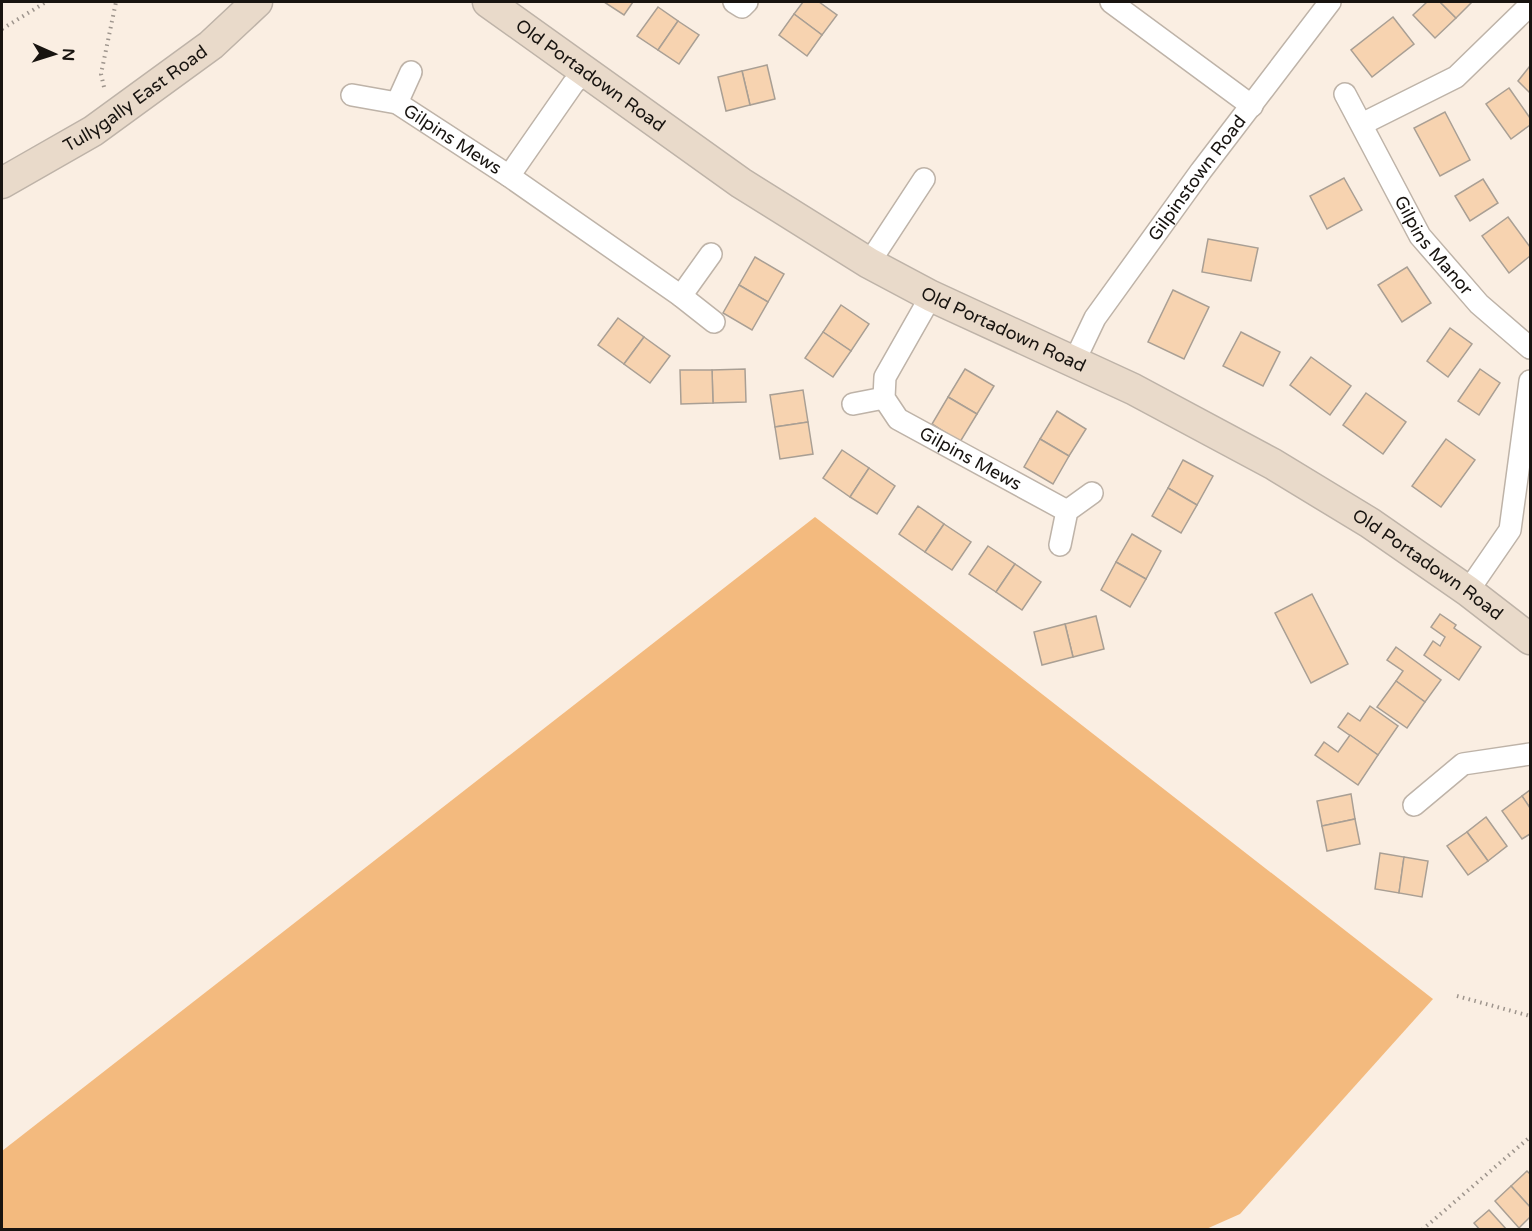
<svg xmlns="http://www.w3.org/2000/svg" width="1532" height="1231" viewBox="0 0 1532 1231" font-family="'Varela Round',sans-serif">
	<style>
		.green { fill: #f3ba7e }
		.building { fill: #f7d3b0; stroke: #a99f94; stroke-width: 1.5 }
		.lines { fill: none; stroke-linecap: round; stroke-linejoin: round }
		.street-casing { stroke: #beb3a8; stroke-width: 24 }
		.secondary-casing { stroke: #beb3a8; stroke-width: 33 }
		.path { stroke: #9e958d; stroke-width: 4; stroke-dasharray: 1.5 4.5; stroke-linecap: butt }
		.street { stroke: #fff; stroke-width: 21 }
		.secondary { stroke: #e9daca; stroke-width: 30 }
		.labels { text-anchor: middle; stroke-width: 4.5; stroke-linejoin: round; paint-order: stroke }
		.street-label { font-size: 18px; fill: #181410; stroke: #faeee2 }
	</style>
	<rect width="100%" height="100%" fill="#faeee2"/>
	<polygon class="green" points="815,517 1433,999 1240,1214 1204,1230 2,1229 2,1151"/>
	<g class="building">
		<polygon points="604,2 633,2 624,15"/>
		<polygon points="803,2 819,2 837,15 822,35 794,14"/>
		<polygon points="1427,2 1440,2 1456,18 1435,38 1413,15"/>
		<polygon points="1440,2 1472,2 1456,18"/>
		<polygon points="658,7 678,21 658,50 637,36"/>
		<polygon points="794,14 822,35 807,56 779,35"/>
		<polygon points="1393,17 1414,44 1372,77 1351,50"/>
		<polygon points="678,21 699,35 679,64 658,50"/>
		<polygon points="767,65 775,99 750,105 742,71"/>
		<polygon points="1530,66 1530,93 1518,81"/>
		<polygon points="742,71 750,105 726,111 718,77"/>
		<polygon points="1509,88 1530,118 1530,125 1511,139 1486,104"/>
		<polygon points="1445,112 1470,160 1440,176 1414,128"/>
		<polygon points="1344,178 1362,210 1327,229 1310,196"/>
		<polygon points="1483,179 1498,203 1470,221 1455,196"/>
		<polygon points="1508,217 1530,247 1530,256 1509,273 1482,236"/>
		<polygon points="1208,239 1258,248 1251,281 1202,272"/>
		<polygon points="755,257 784,274 768,302 739,285"/>
		<polygon points="1407,267 1431,303 1402,322 1378,285"/>
		<polygon points="739,285 768,302 752,330 723,313"/>
		<polygon points="1173,290 1209,307 1184,359 1148,342"/>
		<polygon points="841,305 869,324 851,351 823,332"/>
		<polygon points="618,318 644,337 624,364 598,345"/>
		<polygon points="1450,328 1472,344 1448,377 1427,361"/>
		<polygon points="823,332 851,351 833,377 805,358"/>
		<polygon points="1241,332 1280,352 1263,386 1223,366"/>
		<polygon points="644,337 670,356 650,383 624,364"/>
		<polygon points="1311,357 1351,386 1330,415 1290,385"/>
		<polygon points="745,369 746,402 713,403 712,370"/>
		<polygon points="965,369 994,386 977,414 948,397"/>
		<polygon points="1480,369 1500,383 1479,415 1458,401"/>
		<polygon points="680,370 712,370 713,403 681,404"/>
		<polygon points="803,390 808,422 775,427 770,395"/>
		<polygon points="1366,393 1406,422 1383,454 1343,425"/>
		<polygon points="948,397 977,414 960,442 932,424"/>
		<polygon points="1057,411 1086,429 1069,456 1040,439"/>
		<polygon points="808,422 813,454 780,459 775,427"/>
		<polygon points="1040,439 1069,456 1053,484 1024,467"/>
		<polygon points="1446,439 1475,460 1441,507 1412,486"/>
		<polygon points="842,450 869,468 850,497 823,478"/>
		<polygon points="1183,460 1213,476 1197,505 1168,488"/>
		<polygon points="869,468 895,486 877,514 850,497"/>
		<polygon points="1168,488 1197,505 1181,533 1152,516"/>
		<polygon points="918,506 944,524 925,552 899,534"/>
		<polygon points="944,524 971,542 952,570 925,552"/>
		<polygon points="1132,534 1161,551 1146,579 1116,562"/>
		<polygon points="988,546 1015,564 996,592 969,574"/>
		<polygon points="1116,562 1146,579 1130,607 1101,590"/>
		<polygon points="1015,564 1041,582 1022,610 996,592"/>
		<polygon points="1312,594 1348,664 1311,683 1275,613"/>
		<polygon points="1440,614 1456,625 1454,628 1481,647 1459,680 1424,655 1433,641 1440,646 1445,637 1431,627"/>
		<polygon points="1096,616 1104,649 1073,657 1065,624"/>
		<polygon points="1065,624 1073,657 1042,665 1034,632"/>
		<polygon points="1396,647 1441,680 1425,702 1396,681 1403,671 1387,660"/>
		<polygon points="1396,681 1425,702 1407,728 1377,707"/>
		<polygon points="1370,706 1398,726 1378,755 1338,727 1348,713 1360,721"/>
		<polygon points="1350,735 1378,755 1358,785 1315,755 1324,742 1338,752"/>
		<polygon points="1530,790 1530,808 1522,796"/>
		<polygon points="1351,794 1355,819 1322,826 1317,801"/>
		<polygon points="1522,796 1530,808 1530,834 1522,839 1502,811"/>
		<polygon points="1486,817 1507,846 1488,861 1467,832"/>
		<polygon points="1355,819 1360,844 1327,851 1322,826"/>
		<polygon points="1467,832 1488,861 1468,875 1447,846"/>
		<polygon points="1380,853 1404,857 1399,893 1375,889"/>
		<polygon points="1404,857 1428,861 1422,897 1399,893"/>
		<polygon points="1527,1171 1530,1174 1530,1207 1511,1186"/>
		<polygon points="1511,1186 1530,1207 1530,1217 1519,1228 1495,1201"/>
		<polygon points="1489,1210 1507,1230 1480,1230 1474,1223"/>
	</g>
	<g class="lines">
		<g class="street-casing">
			<g id="street">
				<polyline points="734,2 742,7 747,2"/>
				<polyline points="1111,2 1252,106"/>
				<path id="s1" d="M1345 94 1420 236 1479 304 1530 348"/>
				<path id="s2" d="M352 95 397 103 509 176 681 296 714 322"/>
				<polyline points="397,103 411,72"/>
				<polyline points="1362,124 1456,77 1530,5"/>
				<polyline points="509,176 573,84 585,71"/>
				<polyline points="869,263 924,179"/>
				<polyline points="681,296 711,254"/>
				<path id="s3" d="M931 296 885 377 884 398 898 419 1067 511"/>
				<path id="s4" d="M1074 362 1095 318 1201 171 1330 2"/>
				<polyline points="853,404 884,398"/>
				<polyline points="1060,545 1067,511 1092,493"/>
				<polyline points="1468,591 1510,530 1530,381"/>
				<polyline points="1414,805 1463,764 1530,754"/>
			</g>
		</g>
		<g class="secondary-casing">
			<g id="secondary">
				<path id="s5" d="M488 2 741 183 869 263 931 296 1133 389 1273 464 1370 523 1468 591 1530 639"/>
				<path id="s6" d="M2 183 93 131 211 45 257 2"/>
			</g>
		</g>
		<g class="path">
			<polyline points="2,29 46,2"/>
			<polyline points="104,87 101,74 116,2"/>
			<polyline points="1457,996 1530,1016"/>
			<polyline points="1422,1230 1530,1137"/>
		</g>
		<use href="#street" class="street"/>
		<use href="#secondary" class="secondary"/>
	</g>
	<g class="labels">
		<g class="street-label">
			<text dy="6" stroke="none"><textPath href="#s5" startOffset="126">Old Portadown Road</textPath></text>
			<text dy="6" stroke="none"><textPath href="#s6" startOffset="158">Tullygally East Road</textPath></text>
			<text dy="6" stroke="none"><textPath href="#s2" startOffset="112">Gilpins Mews</textPath></text>
			<text dy="6" stroke="none"><textPath href="#s4" startOffset="222">Gilpinstown Road</textPath></text>
			<text dy="6" stroke="none"><textPath href="#s1" startOffset="176">Gilpins Manor</textPath></text>
			<text dy="6" stroke="none"><textPath href="#s5" startOffset="612">Old Portadown Road</textPath></text>
			<text dy="6" stroke="none"><textPath href="#s3" startOffset="222">Gilpins Mews</textPath></text>
			<text dy="6" stroke="none"><textPath href="#s5" startOffset="1098">Old Portadown Road</textPath></text>
		</g>
	</g>
	<rect width="1532" height="1231" fill="none" stroke="#181410" stroke-width="6"/>
	<g transform="translate(54 54) rotate(93)" stroke="#faeee2" stroke-width="4.5" paint-order="stroke">
	<path d="M0-4.5L10 22L0 15L-10 22Z" fill="#181410"/>
	<text y="-9" font-size="16" font-weight="bold" text-anchor="middle" fill="#181410">N</text>
	</g>
</svg>
